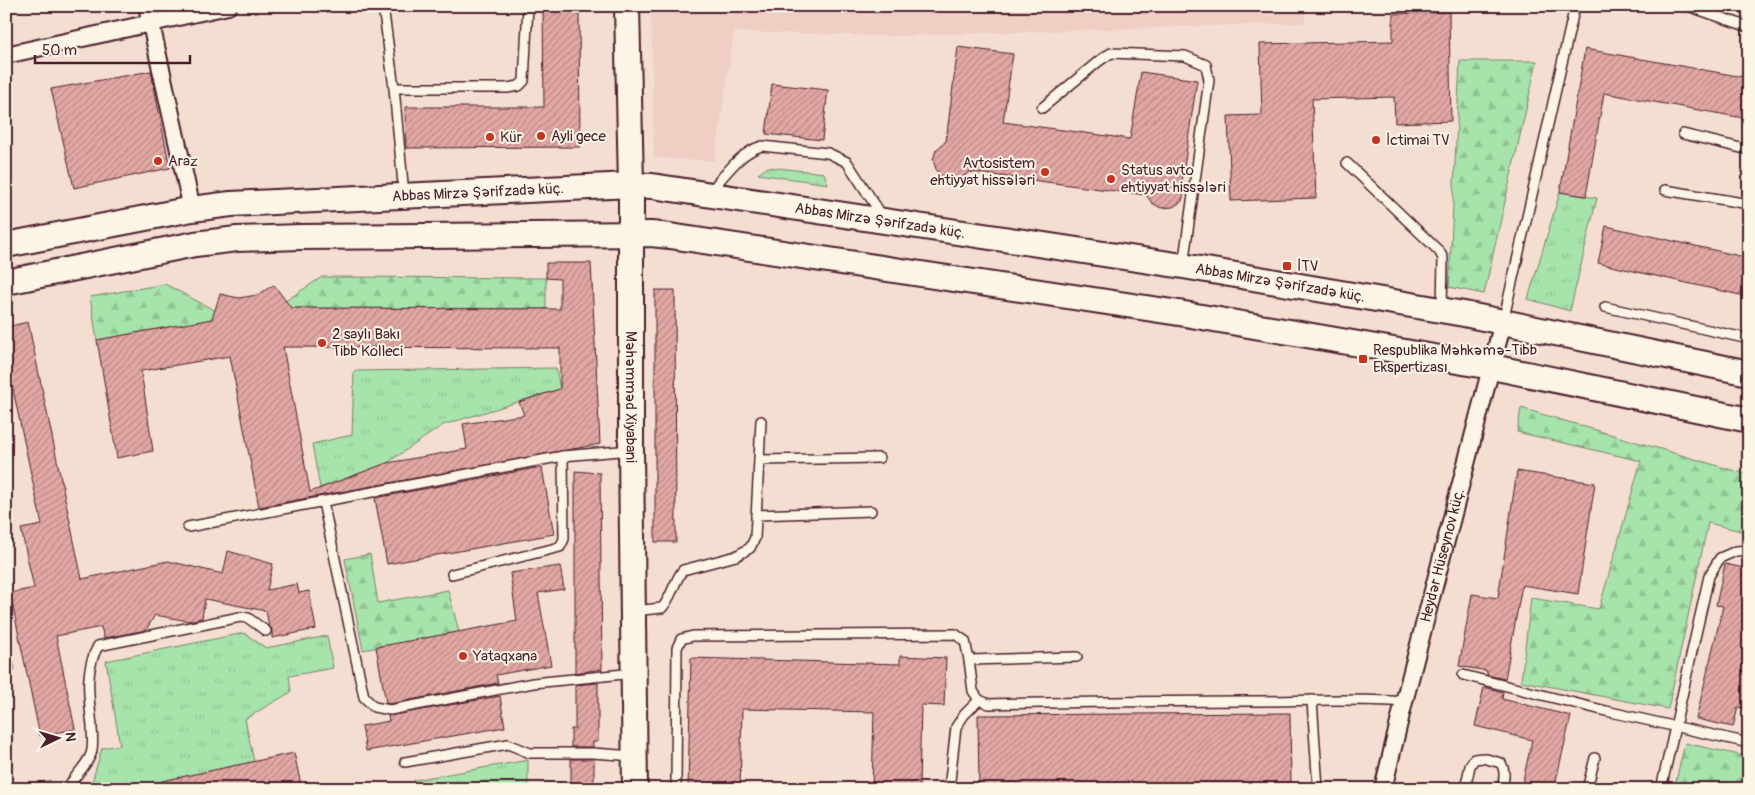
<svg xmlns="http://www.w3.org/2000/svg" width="1755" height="795" viewBox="0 0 1755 795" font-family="Pangolin,sans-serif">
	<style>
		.built { fill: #efcec4 }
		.grass { fill: url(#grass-tufts); stroke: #78826b }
		.forest { fill: url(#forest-firs); stroke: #78826b }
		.building { fill: url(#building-hatch); stroke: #4a1f2b; fill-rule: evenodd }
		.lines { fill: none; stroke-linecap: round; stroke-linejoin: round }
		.lane-casing { stroke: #4a1f2b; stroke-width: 12 }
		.street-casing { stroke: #4a1f2b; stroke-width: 20 }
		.secondary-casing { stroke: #4a1f2b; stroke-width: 28 }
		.lane { stroke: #fcf5e5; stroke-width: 9 }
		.street { stroke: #fcf5e5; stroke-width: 16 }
		.secondary { stroke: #fcf5e5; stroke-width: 24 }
		.poi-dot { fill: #c8321e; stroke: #fcf5e5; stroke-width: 2 }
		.labels { text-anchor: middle; stroke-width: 4; stroke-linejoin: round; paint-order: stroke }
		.poi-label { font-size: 15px; fill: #4a1f2b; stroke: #fcf5e5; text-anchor: start }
		.street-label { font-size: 15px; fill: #4a1f2b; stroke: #fcf5e5 }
	</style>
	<defs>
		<pattern id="grass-tufts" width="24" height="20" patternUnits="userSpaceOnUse" patternTransform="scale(1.25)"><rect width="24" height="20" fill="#a6e4ab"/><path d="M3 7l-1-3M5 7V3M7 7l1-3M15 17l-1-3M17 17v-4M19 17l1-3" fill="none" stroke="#90c393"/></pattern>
		<pattern id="forest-firs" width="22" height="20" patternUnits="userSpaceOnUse" patternTransform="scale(1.25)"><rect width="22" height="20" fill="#a6e4ab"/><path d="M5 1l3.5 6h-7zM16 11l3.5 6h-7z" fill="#90c393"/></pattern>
		<pattern id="building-hatch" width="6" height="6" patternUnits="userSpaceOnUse" patternTransform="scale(1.25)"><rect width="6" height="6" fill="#e2a8a4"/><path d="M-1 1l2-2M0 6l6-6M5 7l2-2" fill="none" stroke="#b98886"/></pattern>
	</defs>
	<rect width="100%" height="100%" fill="#f4ded2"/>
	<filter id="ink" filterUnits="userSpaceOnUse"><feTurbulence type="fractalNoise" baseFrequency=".02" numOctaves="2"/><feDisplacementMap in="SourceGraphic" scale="10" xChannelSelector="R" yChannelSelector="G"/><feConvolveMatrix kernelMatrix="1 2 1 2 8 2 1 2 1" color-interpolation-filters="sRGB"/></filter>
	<g filter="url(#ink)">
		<polygon class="built" points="651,6 1305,6 1305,23 893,36 734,32 715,161 654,158"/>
		<g class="grass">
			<polygon points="768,167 824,173 828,184 758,174"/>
			<polygon points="1560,192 1597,198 1570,311 1528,299"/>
			<polygon points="556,368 560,389 443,425 387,463 320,488 312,444 352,435 354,371"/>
			<polygon points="244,633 266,648 327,636 333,668 289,676 291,692 245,719 254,762 128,789 90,789 102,748 120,745 106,661"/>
			<polygon points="528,760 528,789 415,789 414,780"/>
			<polygon points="50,780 52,789 15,789"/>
		</g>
		<g class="forest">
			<polygon points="1460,61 1537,61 1484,294 1449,287"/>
			<polygon points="322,277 546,278 546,309 275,308"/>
			<polygon points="165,284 227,317 97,340 90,297"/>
			<polygon points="1521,408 1749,475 1749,533 1708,523 1668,709 1521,681 1531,598 1599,609 1641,461 1517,432"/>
			<polygon points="370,554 378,603 448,590 459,632 363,650 345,559"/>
			<polygon points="1685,743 1749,757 1749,789 1674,789"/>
		</g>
		<g class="building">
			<polygon points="543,6 579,6 580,147 406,148 405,107 544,107"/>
			<polygon points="1449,12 1451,121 1395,123 1394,97 1312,99 1316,198 1231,201 1228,116 1262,115 1260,44 1393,41 1393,14"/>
			<polygon points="958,47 1013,54 1003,122 1130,139 1141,72 1197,80 1182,181 1184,193 1182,201 1173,207 1161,208 1152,203 1146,195 970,172 959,179 947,180 937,172 933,160 936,150 946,141"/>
			<polygon points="1585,49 1749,78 1749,119 1604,93 1586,196 1560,192"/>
			<polygon points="151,71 170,168 74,188 51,89"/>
			<polygon points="772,84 828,90 822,140 766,134"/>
			<polygon points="1606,226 1749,258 1749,297 1598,263"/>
			<path d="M546 263H591L600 444 259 507 230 356 141 371 153 451 117 458 97 340 212 319 220 294 239 298 257 295 274 285 291 308 560 309V279L546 278ZM283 347 560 348V389L519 402 524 415 463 424 467 449 387 463 310 492Z"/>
			<polygon points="655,290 675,290 676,542 655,542"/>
			<polygon points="28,322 82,579 168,561 223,574 228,551 273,564 267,590 297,584 299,593 309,591 316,629 272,638 272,629 269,626 266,611 205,599 202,618 188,621 155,615 146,630 104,638 101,627 56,636 75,729 40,736 10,593 34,588 21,529 42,525 6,357 6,327"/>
			<polygon points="536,468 542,468 554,534 387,564 375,498"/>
			<polygon points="575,471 600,473 602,669 575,673"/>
			<polygon points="1517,471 1595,483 1578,594 1522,585 1505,679 1487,675 1487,671 1459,666 1472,594 1498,598"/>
			<polygon points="1725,564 1749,569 1749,709 1738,707 1733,727 1696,719 1723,606 1716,605"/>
			<polygon points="560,566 564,589 538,593 551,665 496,675 498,683 390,704 386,703 376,647 517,621 510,573"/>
			<polygon points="900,656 946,658 944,706 921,705 919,789 872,789 874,712 742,709 740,789 688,789 691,658 900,664"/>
			<polygon points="598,683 598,742 593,742 593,747 571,747 571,729 575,729 575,685"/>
			<polygon points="1484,687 1503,692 1502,699 1571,716 1554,789 1521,789 1532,740 1475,726"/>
			<polygon points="500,696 505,727 366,751 362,726 389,721 388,716"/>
			<polygon points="1290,713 1291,789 979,789 978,715"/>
			<polygon points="294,753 302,789 163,789 162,781"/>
			<rect x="571" y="759" width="23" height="30"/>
		</g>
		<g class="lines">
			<g class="lane-casing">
				<g id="lane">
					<polyline points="383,6 394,88 404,195"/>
					<polyline points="1688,6 1749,27"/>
					<polyline points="394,88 507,88 519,86 524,81 528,6"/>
					<polyline points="1042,108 1099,61 1111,53 1185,56 1206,65 1209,80 1183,266"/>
					<polyline points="1683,134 1749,150"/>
					<polyline points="1347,163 1439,251 1443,258 1442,310"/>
					<polyline points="1665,190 1749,204"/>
					<path d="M709 193C724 176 740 152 762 146L828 153 847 162 883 217"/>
					<polyline points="1605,307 1749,339"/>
					<polyline points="1503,322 1575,6"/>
					<polyline points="759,460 879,458"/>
					<polyline points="323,502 364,697 374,707 390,710 533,683 634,673"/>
					<polyline points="756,515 871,511"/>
					<polyline points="188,527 563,456 631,450"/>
					<polyline points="452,574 560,547 564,539 563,456"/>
					<path d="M633 611 662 608C672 597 674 581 683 570L736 556 750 548 755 538 761 421"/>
					<polyline points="6,655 9,668 6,676"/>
					<polyline points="969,660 1077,657"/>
					<polyline points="1463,675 1606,711 1749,743"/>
					<polyline points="1312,700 1318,789"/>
					<polyline points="405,762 508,744 530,753 592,753 635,756"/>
					<path d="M67 789C74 776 86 767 91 754 94 745 92 735 92 726 89 698 84 671 98 646L240 617 248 618 266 631"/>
					<path d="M676 789 677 648 681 639 693 636 955 634 965 641 969 660 973 691 979 700 989 704C1075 702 1161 701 1248 701 1300 701 1352 698 1404 702"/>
					<polyline points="949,789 956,727 964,715 979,700"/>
					<path d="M1465 789 1470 766 1474 759 1483 758 1501 763C1506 772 1504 778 1502 789"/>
					<polyline points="1587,789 1595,758"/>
					<polyline points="1661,789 1709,576 1720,558 1736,551 1749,550"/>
				</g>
			</g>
			<g class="street-casing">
				<g id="street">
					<polyline points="147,6 192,209"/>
					<polyline points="6,55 228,6"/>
					<path id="s1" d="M1383 789 1404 702 1503 322"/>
				</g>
			</g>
			<g class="secondary-casing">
				<g id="secondary">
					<path id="s2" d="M627 6 631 185V450L635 789"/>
					<path id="s3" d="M6 245 192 209 231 204 631 185 652 186 1183 266 1464 314 1749 373"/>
					<polyline points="6,282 195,244 237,239 300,237 651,234 670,236 1179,313 1492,367 1749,420"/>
				</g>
			</g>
			<use href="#lane" class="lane"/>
			<use href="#street" class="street"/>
			<use href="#secondary" class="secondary"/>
		</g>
	</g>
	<g class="poi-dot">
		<circle cx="541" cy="136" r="5"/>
		<circle cx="490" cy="137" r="5"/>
		<circle cx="1376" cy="140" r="5"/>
		<circle cx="158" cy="161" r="5"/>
		<circle cx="1045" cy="172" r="5"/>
		<circle cx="1111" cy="179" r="5"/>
		<rect x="1282" y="261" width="10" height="10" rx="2.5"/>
		<circle cx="322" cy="343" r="5"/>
		<rect x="1358" y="354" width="10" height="10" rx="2.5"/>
		<circle cx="463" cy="656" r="5"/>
	</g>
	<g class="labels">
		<g class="poi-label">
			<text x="551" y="141">Ayli gece</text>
			<text x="500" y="142">Kür</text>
			<text x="1386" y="145">İctimai TV</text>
			<text x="168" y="166">Araz</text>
			<text x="1035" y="168" text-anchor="end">Avtosistem<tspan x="1035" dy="17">ehtiyyat hissələri</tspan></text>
			<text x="1121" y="175">Status avto<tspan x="1121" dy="17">ehtiyyat hissələri</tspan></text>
			<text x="1297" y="271">İTV</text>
			<text x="332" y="339">2 saylı Bakı<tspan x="332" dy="17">Tibb Kolleci</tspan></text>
			<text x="1373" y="355">Respublika Məhkəmə-Tibb<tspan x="1373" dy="17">Ekspertizası</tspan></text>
			<text x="473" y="661">Yataqxana</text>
		</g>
		<g class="street-label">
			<text dy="5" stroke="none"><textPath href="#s3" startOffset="476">Abbas Mirzə Şərifzadə küç.</textPath></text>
			<text dy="5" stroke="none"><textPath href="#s3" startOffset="881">Abbas Mirzə Şərifzadə küç.</textPath></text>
			<text dy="5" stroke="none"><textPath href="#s3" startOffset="1286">Abbas Mirzə Şərifzadə küç.</textPath></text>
			<text dy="5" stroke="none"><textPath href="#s2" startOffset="391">Məhəmməd Xiyabani</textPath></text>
			<text dy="5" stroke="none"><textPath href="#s1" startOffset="241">Heydər Hüseynov küç.</textPath></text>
		</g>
	</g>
	<rect width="1755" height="795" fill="none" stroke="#fcf5e5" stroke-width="25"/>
	<rect x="12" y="12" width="1730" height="770" fill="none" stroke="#4a1f2b" stroke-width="2" filter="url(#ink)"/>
	<g transform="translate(58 738) rotate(85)" stroke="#fcf5e5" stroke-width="4" paint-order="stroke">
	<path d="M0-4L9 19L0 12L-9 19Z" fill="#4a1f2b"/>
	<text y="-8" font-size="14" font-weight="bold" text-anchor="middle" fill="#4a1f2b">N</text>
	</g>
	<path d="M35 55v8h155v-8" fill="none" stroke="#4a1f2b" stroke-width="2.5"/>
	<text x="42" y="55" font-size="15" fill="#4a1f2b" stroke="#fcf5e5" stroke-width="4" paint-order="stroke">50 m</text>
</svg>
